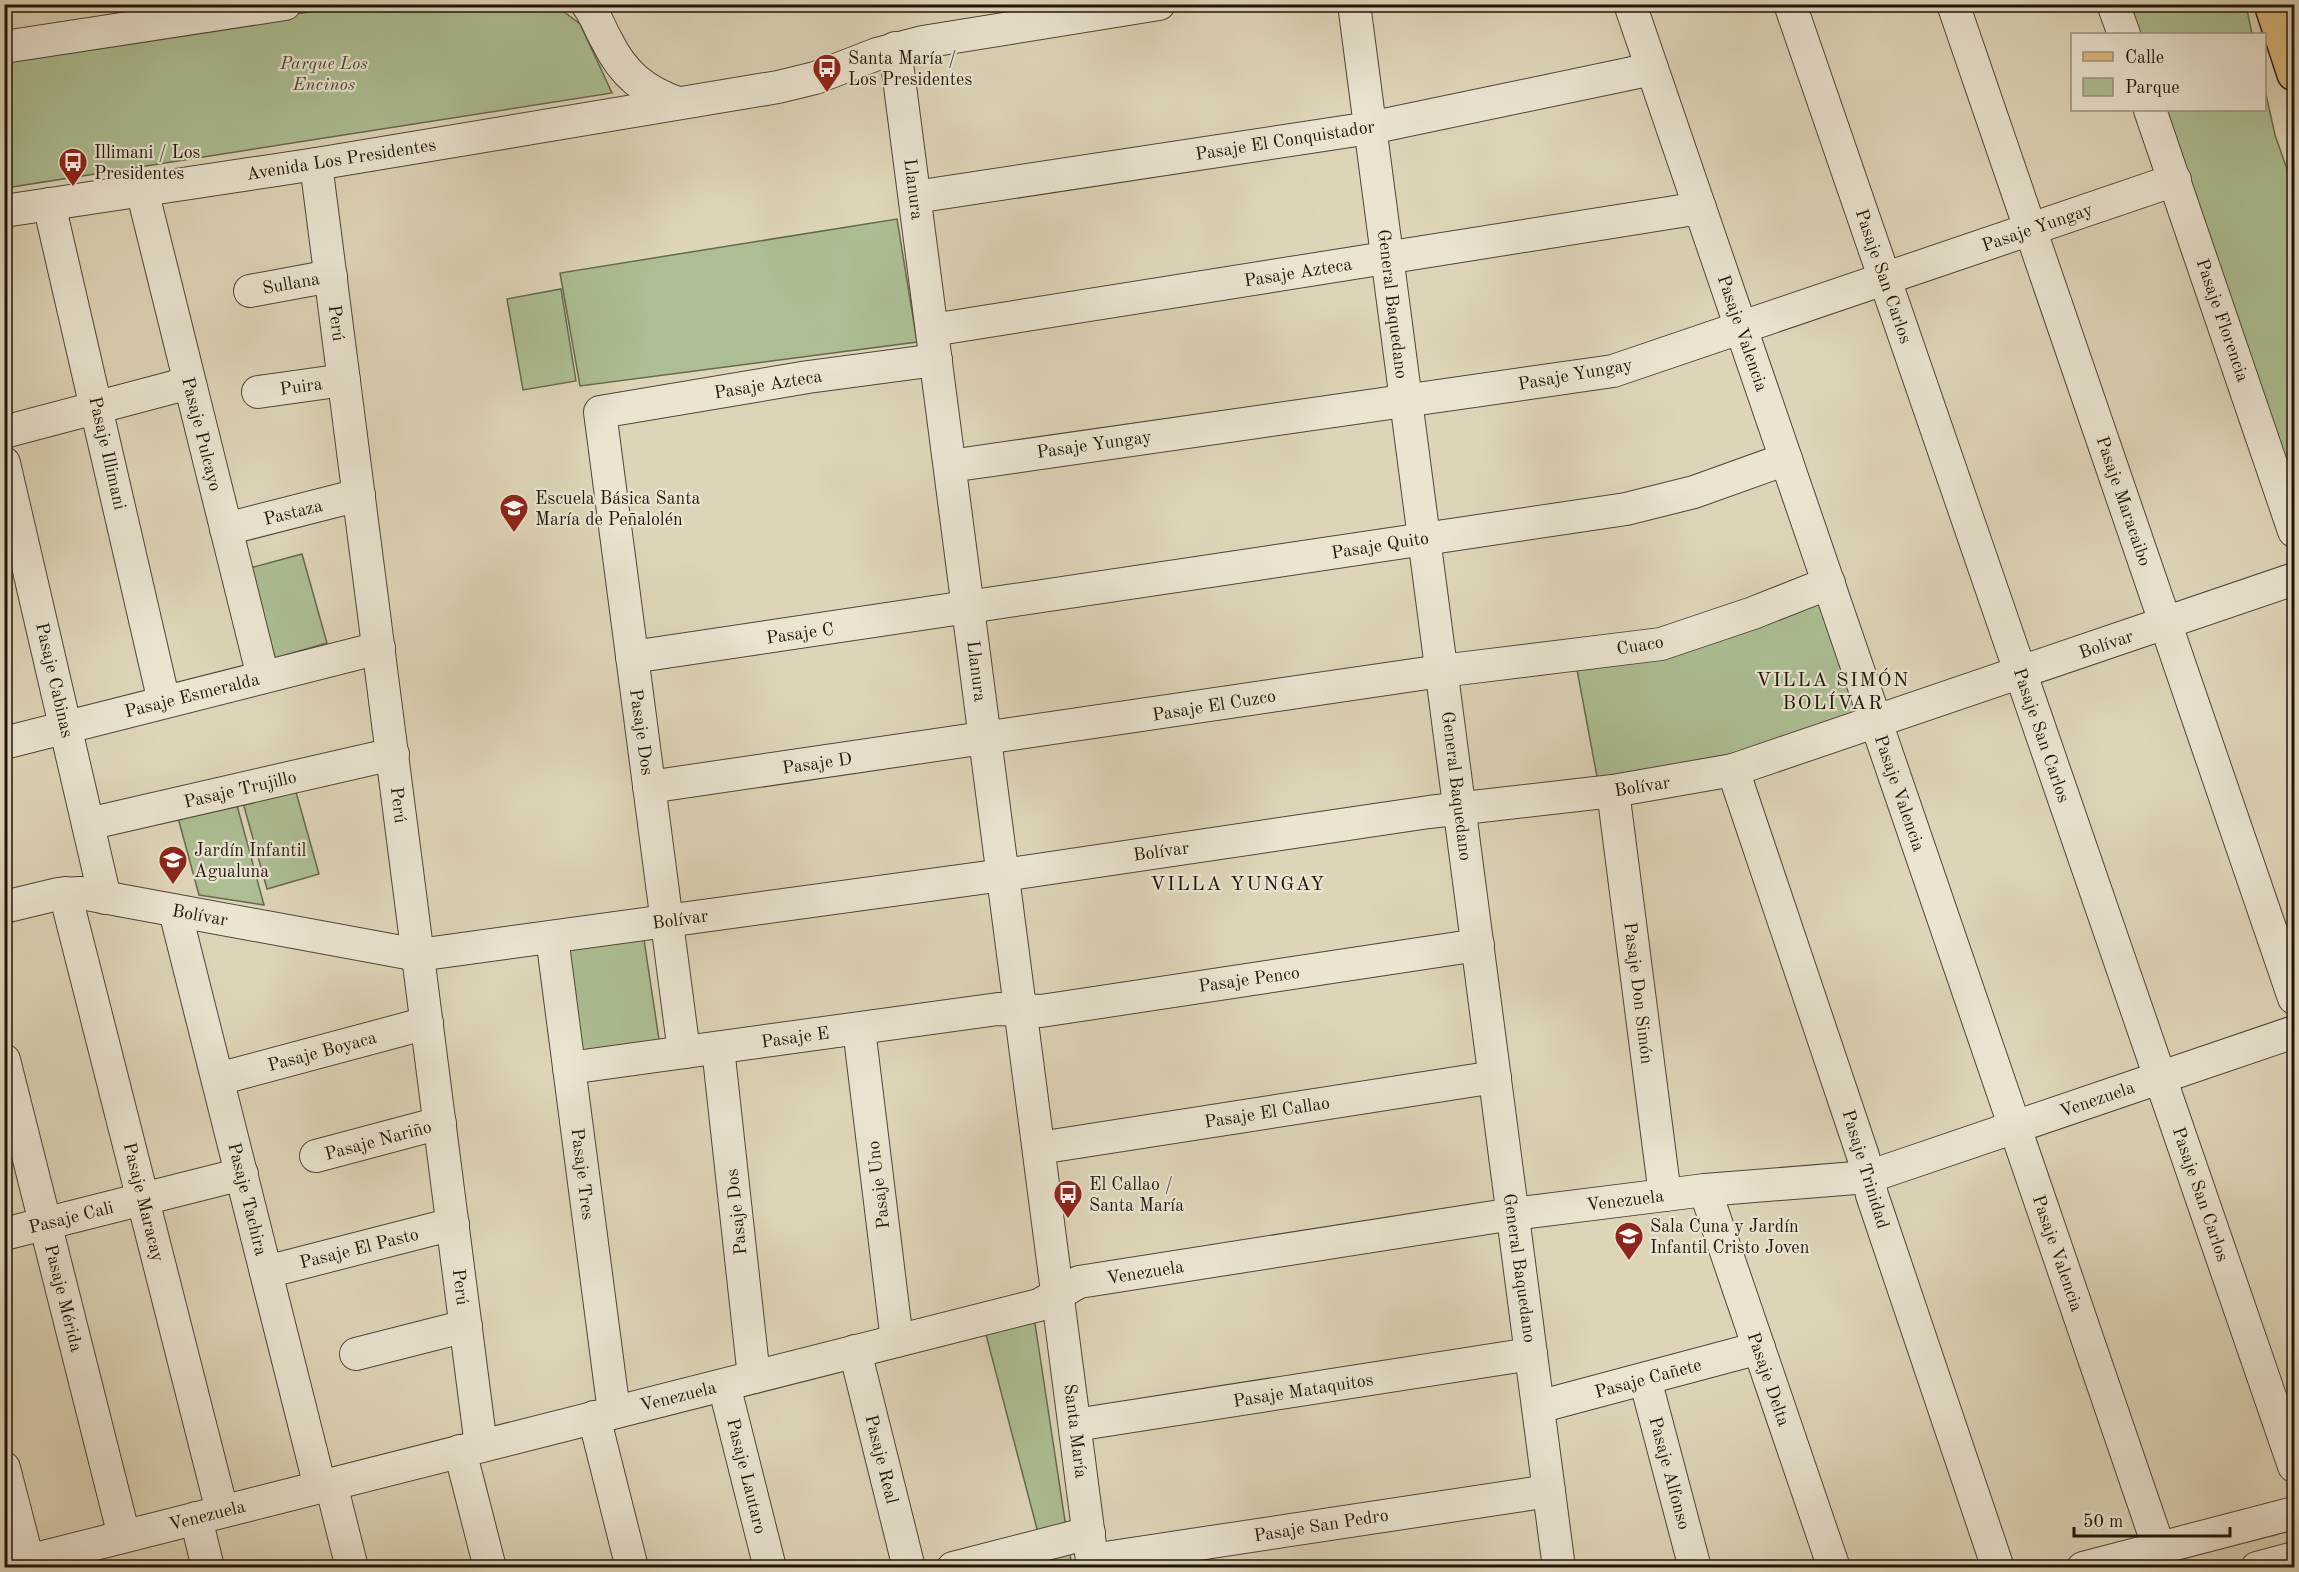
<svg xmlns="http://www.w3.org/2000/svg" width="2299" height="1572" viewBox="0 0 2299 1572" font-family="'Old Standard TT',serif">
	<style>
		.green { fill: #acbe93; stroke: #666a4e; stroke-width: 1.5 }
		.lines { fill: none; stroke-linecap: round; stroke-linejoin: round }
		.minor-casing { stroke: #4f4536; stroke-width: 34 }
		.major-casing { stroke: #1f150a; stroke-width: 36 }
		.minor { stroke: #eae4d1; stroke-width: 32 }
		.major { stroke: #dfba7c; stroke-width: 33 }
		.labels { text-anchor: middle; stroke-width: 4.5; stroke-linejoin: round; paint-order: stroke }
		.poi-label { font-size: 18px; fill: #1f150a; stroke: #eae4d1; text-anchor: start }
		.park-label { font-size: 18px; font-style: italic; fill: #494833; stroke: #eae4d1 }
		.street-label { font-size: 18px; fill: #1f150a; stroke: #eae4d1 }
		.neighbourhood-label { font-size: 20px; letter-spacing: 1.5px; fill: #1f150a; stroke: #eae4d1 }
	</style>
	<rect width="100%" height="100%" fill="#ded5b8"/>
	<filter id="stains"><feTurbulence type="fractalNoise" baseFrequency=".00333" numOctaves="4"/><feColorMatrix values="0 0 0 0 .2 0 0 0 0 .09 0 0 0 0 .02 0 0 0 .5 -.17"/></filter>
	<radialGradient id="worn" r=".72"><stop offset=".6" stop-color="#630" stop-opacity="0"/><stop offset="1" stop-color="#630" stop-opacity=".3"/></radialGradient>
	<g class="green">
		<polygon points="353,5 555,5 580,24 612,93 5,188 4,60"/>
		<polygon points="2121,5 2246,5 2252,34 2131,34"/>
		<polygon points="2265,90 2275,135 2294,189 2294,508 2157,110 2264,110"/>
		<polygon points="897,219 917,342 580,386 560,273"/>
		<polygon points="561,289 576,381 523,390 507,299"/>
		<polygon points="302,554 327,643 275,658 250,568"/>
		<polygon points="1819,591 1865,712 1722,763 1598,782 1575,659"/>
		<polygon points="294,785 319,874 267,889 242,799"/>
		<polygon points="235,798 264,905 199,895 177,814"/>
		<polygon points="643,933 660,1046 575,1053 559,945"/>
		<polygon points="1034,1317 1072,1567 1047,1567 985,1331"/>
	</g>
	<g class="lines">
		<g class="minor-casing">
			<g id="minor">
				<path d="M587 4C596 16 600 29 607 41 623 74 644 91 678 103"/>
				<polyline points="1354,4 1559,1568"/>
				<polyline points="1630,4 2159,1548"/>
				<polyline points="1790,4 2294,1466"/>
				<polyline points="1953,4 2294,998"/>
				<polyline points="2113,4 2124,34"/>
				<polyline points="4,47 285,4"/>
				<polyline points="895,48 1093,1568"/>
				<polyline points="2150,110 2294,531"/>
				<polyline points="316,164 481,1446"/>
				<polyline points="142,190 263,677"/>
				<polyline points="915,197 1370,128 1652,69"/>
				<polyline points="49,204 164,702"/>
				<polyline points="4,211 316,164 778,87 815,78 877,54 923,42 1159,4"/>
				<polyline points="250,291 331,276"/>
				<polyline points="932,330 1700,208"/>
				<polyline points="258,392 344,380"/>
				<polyline points="4,432 189,383"/>
				<polyline points="4,463 105,898"/>
				<polyline points="950,466 1613,371 2175,180"/>
				<polyline points="226,529 359,495"/>
				<polyline points="632,657 1626,509 1694,492 1786,459"/>
				<polyline points="4,743 379,648"/>
				<polyline points="1733,770 1863,1156 1872,1195 1998,1568"/>
				<polyline points="649,787 1441,671 1661,644 1753,613 1829,583"/>
				<polyline points="1613,791 1665,1195"/>
				<polyline points="88,824 393,754"/>
				<polyline points="65,893 222,1511"/>
				<polyline points="4,907 58,894 81,893 418,955 1003,875 1429,812 1613,791 1733,770 2294,579"/>
				<polyline points="175,911 320,1487"/>
				<polyline points="552,937 614,1412"/>
				<polyline points="859,1029 897,1341"/>
				<polyline points="718,1048 754,1377"/>
				<polyline points="684,1052 600,412 808,377 936,360"/>
				<polyline points="4,1060 124,1536"/>
				<polyline points="569,1068 998,1009 1041,1011 1478,945"/>
				<polyline points="218,1079 427,1023"/>
				<polyline points="1039,1148 1495,1077"/>
				<polyline points="316,1156 440,1123"/>
				<polyline points="1705,1190 1834,1568"/>
				<polyline points="4,1234 242,1174"/>
				<polyline points="266,1272 453,1224"/>
				<polyline points="855,1351 909,1568"/>
				<polyline points="356,1354 466,1326"/>
				<polyline points="1645,1379 1695,1568"/>
				<polyline points="724,1385 770,1568"/>
				<polyline points="1538,1407 1759,1348"/>
				<polyline points="594,1417 632,1568"/>
				<polyline points="1075,1425 1531,1354"/>
				<polyline points="460,1451 490,1568"/>
				<polyline points="4,1468 28,1561"/>
				<polyline points="331,1484 352,1568"/>
				<polyline points="196,1518 208,1568"/>
				<polyline points="1092,1560 1549,1491"/>
				<polyline points="4,1567 1039,1305 1079,1282 1513,1214 1705,1190 1868,1177 2294,1032"/>
				<polyline points="953,1568 1089,1533"/>
				<polyline points="2083,1568 2294,1513"/>
				<polyline points="2257,1568 2294,1558"/>
			</g>
		</g>
		<g class="major-casing">
			<polyline id="major" points="2271,4 2294,74"/>
		</g>
		<use href="#minor" class="minor"/>
		<use href="#major" class="major"/>
	</g>
	<defs>
		<g id="bus-pin" transform="scale(1.5)"><path d="M0 17L-7.5 6A9.5 9.5 0 1 1 7.5 6Z" fill="#8f2418" stroke="#eae4d1"/><path d="M-5-6H5V4H4V6H2V4H-2V6H-4V4H-5ZM-3.5-4V0h7V-4ZM-3.5 1.2v1.5H-2V1.2ZM2 1.2v1.5H3.5V1.2Z" fill="#fff"/></g>
		<g id="school-pin" transform="scale(1.5)"><path d="M0 17L-7.5 6A9.5 9.5 0 1 1 7.5 6Z" fill="#8f2418" stroke="#eae4d1"/><path d="M0-5L7-2L0 1L-7-2ZM-4 1L0 2.5L4 1V4Q0 6-4 4Z" fill="#fff"/></g>
	</defs>
	<g fill-rule="evenodd">
		<use href="#bus-pin" x="827" y="68"/>
		<use href="#bus-pin" x="73" y="162"/>
		<use href="#school-pin" x="514" y="508"/>
		<use href="#school-pin" x="173" y="860"/>
		<use href="#bus-pin" x="1068" y="1194"/>
		<use href="#school-pin" x="1629" y="1236"/>
	</g>
	<g class="labels">
		<g class="poi-label">
			<text x="848" y="64">Santa María /<tspan x="848" dy="21">Los Presidentes</tspan></text>
			<text x="94" y="158">Illimani / Los<tspan x="94" dy="21">Presidentes</tspan></text>
			<text x="535" y="504">Escuela Básica Santa<tspan x="535" dy="21">María de Peñalolén</tspan></text>
			<text x="194" y="856">Jardín Infantil<tspan x="194" dy="21">Agualuna</tspan></text>
			<text x="1089" y="1190">El Callao /<tspan x="1089" dy="21">Santa María</tspan></text>
			<text x="1650" y="1232">Sala Cuna y Jardín<tspan x="1650" dy="21">Infantil Cristo Joven</tspan></text>
		</g>
		<g class="park-label">
			<text x="324" y="69">Parque Los<tspan x="324" dy="21">Encinos</tspan></text>
		</g>
		<g class="street-label">
			<text transform="translate(1285 140) rotate(-9)" y="6">Pasaje El Conquistador</text>
			<text transform="translate(341 159) rotate(-9)" y="6">Avenida Los Presidentes</text>
			<text transform="translate(914 189) rotate(83)" y="6">Llanura</text>
			<text transform="translate(2037 227) rotate(-19)" y="6">Pasaje Yungay</text>
			<text transform="translate(1298 272) rotate(-9)" y="6">Pasaje Azteca</text>
			<text transform="translate(1884 276) rotate(71)" y="6">Pasaje San Carlos</text>
			<text transform="translate(291 283) rotate(-10)" y="6">Sullana</text>
			<text transform="translate(1393 304) rotate(83)" y="6">General Baquedano</text>
			<text transform="translate(2223 320) rotate(71)" y="6">Pasaje Florencia</text>
			<text transform="translate(337 323) rotate(83)" y="6">Perú</text>
			<text transform="translate(1743 333) rotate(71)" y="6">Pasaje Valencia</text>
			<text transform="translate(1575 374) rotate(-10)" y="6">Pasaje Yungay</text>
			<text transform="translate(768 384) rotate(-9)" y="6">Pasaje Azteca</text>
			<text transform="translate(301 386) rotate(-8)" y="6">Puira</text>
			<text transform="translate(202 434) rotate(76)" y="6">Pasaje Pulcayo</text>
			<text transform="translate(1094 444) rotate(-8)" y="6">Pasaje Yungay</text>
			<text transform="translate(108 453) rotate(77)" y="6">Pasaje Illimani</text>
			<text transform="translate(2124 501) rotate(71)" y="6">Pasaje Maracaibo</text>
			<text transform="translate(293 512) rotate(-14)" y="6">Pastaza</text>
			<text transform="translate(1380 545) rotate(-9)" y="6">Pasaje Quito</text>
			<text transform="translate(800 633) rotate(-8)" y="6">Pasaje C</text>
			<text transform="translate(2106 644) rotate(-19)" y="6">Bolívar</text>
			<text transform="translate(1640 645) rotate(-9)" y="6">Cuaco</text>
			<text transform="translate(977 671) rotate(83)" y="6">Llanura</text>
			<text transform="translate(55 680) rotate(77)" y="6">Pasaje Cabinas</text>
			<text transform="translate(192 695) rotate(-14)" y="6">Pasaje Esmeralda</text>
			<text transform="translate(1214 705) rotate(-9)" y="6">Pasaje El Cuzco</text>
			<text transform="translate(642 732) rotate(82)" y="6">Pasaje Dos</text>
			<text transform="translate(2042 735) rotate(71)" y="6">Pasaje San Carlos</text>
			<text transform="translate(817 763) rotate(-8)" y="6">Pasaje D</text>
			<text transform="translate(1457 786) rotate(83)" y="6">General Baquedano</text>
			<text transform="translate(1642 786) rotate(-9)" y="6">Bolívar</text>
			<text transform="translate(240 789) rotate(-13)" y="6">Pasaje Trujillo</text>
			<text transform="translate(1900 793) rotate(71)" y="6">Pasaje Valencia</text>
			<text transform="translate(399 805) rotate(83)" y="6">Perú</text>
			<text transform="translate(1161 851) rotate(-8)" y="6">Bolívar</text>
			<text transform="translate(200 915) rotate(10)" y="6">Bolívar</text>
			<text transform="translate(680 919) rotate(-8)" y="6">Bolívar</text>
			<text transform="translate(1249 979) rotate(-8)" y="6">Pasaje Penco</text>
			<text transform="translate(1639 993) rotate(83)" y="6">Pasaje Don Simón</text>
			<text transform="translate(795 1037) rotate(-8)" y="6">Pasaje E</text>
			<text transform="translate(322 1051) rotate(-15)" y="6">Pasaje Boyaca</text>
			<text transform="translate(2097 1099) rotate(-19)" y="6">Venezuela</text>
			<text transform="translate(1267 1112) rotate(-9)" y="6">Pasaje El Callao</text>
			<text transform="translate(378 1140) rotate(-15)" y="6">Pasaje Nariño</text>
			<text transform="translate(1866 1169) rotate(73)" y="6">Pasaje Trinidad</text>
			<text transform="translate(583 1174) rotate(83)" y="6">Pasaje Tres</text>
			<text transform="translate(878 1185) rotate(-97)" y="6">Pasaje Uno</text>
			<text transform="translate(2201 1194) rotate(71)" y="6">Pasaje San Carlos</text>
			<text transform="translate(248 1199) rotate(76)" y="6">Pasaje Tachira</text>
			<text transform="translate(1625 1200) rotate(-7)" y="6">Venezuela</text>
			<text transform="translate(144 1202) rotate(76)" y="6">Pasaje Maracay</text>
			<text transform="translate(736 1212) rotate(-96)" y="6">Pasaje Dos</text>
			<text transform="translate(71 1217) rotate(-14)" y="6">Pasaje Cali</text>
			<text transform="translate(359 1248) rotate(-14)" y="6">Pasaje El Pasto</text>
			<text transform="translate(2058 1253) rotate(71)" y="6">Pasaje Valencia</text>
			<text transform="translate(1520 1268) rotate(82)" y="6">General Baquedano</text>
			<text transform="translate(1145 1272) rotate(-9)" y="6">Venezuela</text>
			<text transform="translate(461 1287) rotate(83)" y="6">Perú</text>
			<text transform="translate(64 1298) rotate(76)" y="6">Pasaje Mérida</text>
			<text transform="translate(1648 1378) rotate(-15)" y="6">Pasaje Cañete</text>
			<text transform="translate(1769 1379) rotate(71)" y="6">Pasaje Delta</text>
			<text transform="translate(1303 1390) rotate(-9)" y="6">Pasaje Mataquitos</text>
			<text transform="translate(678 1396) rotate(-14)" y="6">Venezuela</text>
			<text transform="translate(1076 1431) rotate(83)" y="6">Santa María</text>
			<text transform="translate(882 1459) rotate(76)" y="6">Pasaje Real</text>
			<text transform="translate(1670 1473) rotate(75)" y="6">Pasaje Alfonso</text>
			<text transform="translate(747 1476) rotate(76)" y="6">Pasaje Lautaro</text>
			<text transform="translate(207 1515) rotate(-14)" y="6">Venezuela</text>
			<text transform="translate(1321 1525) rotate(-9)" y="6">Pasaje San Pedro</text>
		</g>
		<g class="neighbourhood-label">
			<text x="1833" y="686">VILLA SIMÓN<tspan x="1833" dy="23">BOLÍVAR</tspan></text>
			<text x="1238" y="890">VILLA YUNGAY</text>
		</g>
	</g>
	<rect width="2299" height="1572" fill="none" stroke="#ded5b8" stroke-width="24"/>
	<rect x="6" y="6" width="2287" height="1560" fill="none" stroke="#1f150a" stroke-width="3"/>
	<rect x="12" y="12" width="2275" height="1548" fill="none" stroke="#1f150a" stroke-width="1.5"/>
	<rect x="2071" y="33" width="195" height="78" fill="#eae4d1" stroke="#999181" stroke-width="1.5"/>
	<rect x="2083" y="52" width="30" height="9" fill="#dfba7c" stroke="#999181" stroke-width="1.5"/>
	<text x="2125" y="63" font-size="18" fill="#1f150a">Calle</text>
	<rect x="2083" y="78" width="30" height="18" fill="#acbe93" stroke="#999181" stroke-width="1.5"/>
	<text x="2125" y="93" font-size="18" fill="#1f150a">Parque</text>
	<path d="M2074 1527v9h156v-9" fill="none" stroke="#1f150a" stroke-width="3"/>
	<text x="2083" y="1527" font-size="18" fill="#1f150a" stroke="#eae4d1" stroke-width="4.5" paint-order="stroke">50 m</text>
	<rect width="100%" height="100%" filter="url(#stains)"/>
	<rect width="100%" height="100%" fill="url(#worn)"/>
</svg>
